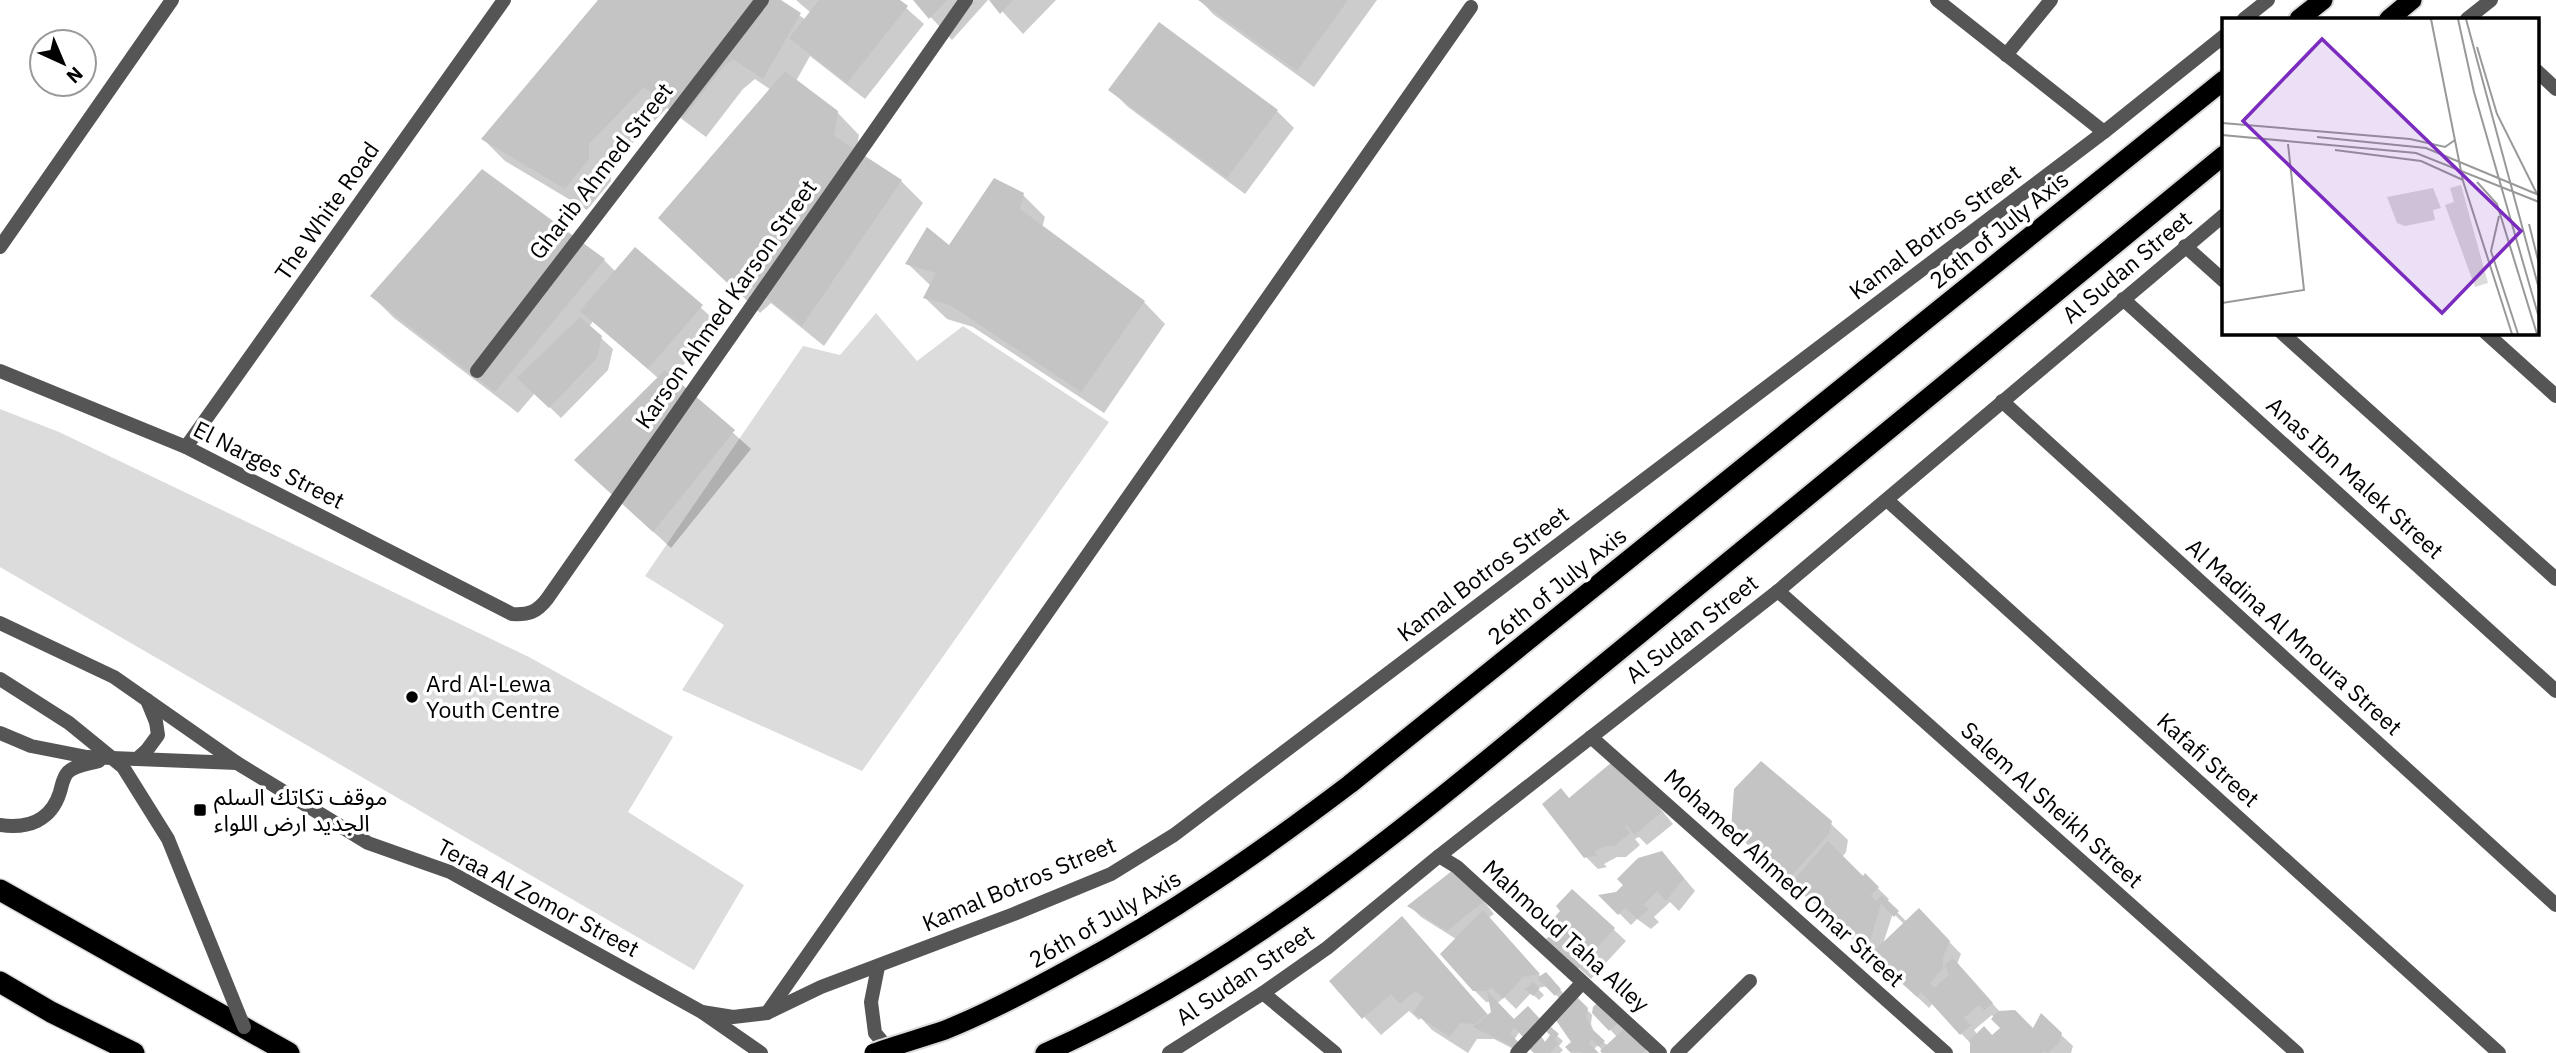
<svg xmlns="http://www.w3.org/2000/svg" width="2556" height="1053" viewBox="0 0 2556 1053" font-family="'IBM Plex Sans','Noto Sans Arabic',sans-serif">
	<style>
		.green { fill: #dcdcdc }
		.shadow { fill: #0003; fill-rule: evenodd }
		.building { fill: #c4c4c4 }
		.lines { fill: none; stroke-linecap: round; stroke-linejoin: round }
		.trunk-casing { stroke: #dbdbdb; stroke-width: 23 }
		.motorway-casing { stroke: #dbdbdb; stroke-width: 24 }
		.service { stroke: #555; stroke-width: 14 }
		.minor { stroke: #555; stroke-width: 14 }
		.tertiary { stroke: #555; stroke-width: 14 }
		.trunk { stroke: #000; stroke-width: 19 }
		.motorway { stroke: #000; stroke-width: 21 }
		.trunk-bridge-casing { stroke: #dbdbdb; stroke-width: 23; stroke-linecap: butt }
		.tertiary-bridge { stroke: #555; stroke-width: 14 }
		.trunk-bridge { stroke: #000; stroke-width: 19 }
		.poi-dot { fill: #000; stroke: #fff; stroke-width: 2.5 }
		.labels { text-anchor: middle; stroke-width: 7; stroke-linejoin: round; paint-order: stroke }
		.street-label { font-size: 23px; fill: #000; stroke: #fff }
		.poi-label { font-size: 23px; fill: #000; stroke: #fff; text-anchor: start }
		.inset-road { fill: none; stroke: #999; stroke-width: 2 }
		.view { fill: #7b2cbf; fill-opacity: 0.15; stroke: #7b2cbf; stroke-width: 3.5 }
		.inset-edge { fill: none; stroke: #000; stroke-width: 3.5 }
	</style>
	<rect width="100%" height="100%" fill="#fff"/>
	<g class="green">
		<polygon points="876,313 917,361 963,326 1109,422 862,771 682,690 724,625 645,576 803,346 840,355"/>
		<polygon points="0,409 59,432 529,657 673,737 628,812 744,885 694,970 0,567"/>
	</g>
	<g class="shadow">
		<polygon points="600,0 777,0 806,20 811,13 796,0 897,0 924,24 865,99 810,56 796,81 837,112 859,135 856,153 901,181 923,203 824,346 771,303 760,313 682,239 771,90 755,79 743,89 706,137 667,108 610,166 611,181 587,210 505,161 483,139"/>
		<polygon points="915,0 988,0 952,40"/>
		<polygon points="992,0 1056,0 1023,34"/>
		<polygon points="1200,0 1377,0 1314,87 1213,14"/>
		<polygon points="1111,90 1277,111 1294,128 1245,194 1128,107"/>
		<polygon points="1023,195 1045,217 1042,228 1144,302 1165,324 1104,413 973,327 947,319 925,298 931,286 908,264 949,247"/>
		<polygon points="635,249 719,324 672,378 751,449 671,548 594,477 658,378 593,321 589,327 613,349 608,370 561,418 535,393 518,413 394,318 372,296 604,260 616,272"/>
		<polygon points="1630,771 1673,824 1647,845 1639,837 1635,839 1640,845 1626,857 1617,857 1604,864 1607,867 1598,869 1586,857 1569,799"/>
		<path d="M1830 823 1848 840 1846 852 1842 857 1863 878 1865 876 1889 899 1887 902 1907 922H1930L1961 954 1957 964 2001 1013 2034 1031 2041 1016 2073 1046 2071 1053H1972V1045L1933 1003 1929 1008 1892 973 1878 953 1874 958 1840 924 1806 897 1750 846ZM1893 913 1904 924 1883 944ZM1992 1015 2002 1028 1993 1037 1978 1035 1974 1030Z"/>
		<polygon points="1673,865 1695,891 1679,911 1670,902 1654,917 1659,922 1651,929 1637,919 1631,925 1602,896 1616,894"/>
		<path d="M1468 881 1494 914 1488 918 1541 977 1551 980 1566 996 1561 1000 1548 986 1537 988 1544 995 1539 1000 1531 993 1516 1009 1504 997 1499 1002H1496L1514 1021 1544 1024 1563 1041 1559 1046 1563 1050 1560 1053H1536L1520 1031 1514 1040 1521 1053 1494 1039H1477L1468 1053 1432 1030 1421 1018 1419 1020 1409 1011 1381 1035 1331 981 1419 936 1489 1016 1493 1013 1491 1002H1486L1474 990 1456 939 1421 917 1410 906ZM1545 1028 1552 1035 1546 1043 1539 1035Z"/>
		<polygon points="1572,891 1626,941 1591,979 1560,951 1553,935"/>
		<polygon points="1577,999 1592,1015 1591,1024 1595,1035 1608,1046 1617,1037 1594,1012 1598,1004 1649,1053 1604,1053 1598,1045 1593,1050 1596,1053 1573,1053 1567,1047 1573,1042"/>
	</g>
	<g class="building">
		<polygon points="598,0 781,0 801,13 763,79 733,59 722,68 684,117 644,87 589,144 589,159 565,189 481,139"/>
		<polygon points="819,0 900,0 908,6 847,83 789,38"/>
		<polygon points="913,0 947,0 929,19"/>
		<polygon points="989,0 1013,0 1000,14"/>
		<polygon points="1198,0 1348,0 1297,71"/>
		<polygon points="1159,22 1278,110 1227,178 1108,90"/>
		<polygon points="785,71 838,111 834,136 902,180 802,326 748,283 737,292 658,218"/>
		<polygon points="482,169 605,259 495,392 370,296"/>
		<polygon points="994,178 1024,193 1020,209 1145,301 1081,392 950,305 923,298 936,273 905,264 927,227 949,245"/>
		<polygon points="635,247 703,305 648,369 580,311"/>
		<polygon points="580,317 602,336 597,358 549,408 517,378"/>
		<polygon points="665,370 735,430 653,532 574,460"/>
		<polygon points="1618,757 1662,812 1634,835 1627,825 1625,826 1630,833 1614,846 1605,846 1594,852 1598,855 1584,858 1542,804 1561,788 1569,798"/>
		<polygon points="1761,761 1832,821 1829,834 1787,881 1731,829 1734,789"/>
		<polygon points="1828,841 1863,876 1865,873 1879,887 1870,896 1876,901 1882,895 1899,911 1894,917 1881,904 1871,938 1861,948 1827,913 1790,884"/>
		<polygon points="1662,851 1684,878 1666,901 1657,891 1643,905 1649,909 1638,919 1625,908 1618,915 1598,895 1616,892 1623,885 1617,879 1638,858"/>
		<polygon points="1457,867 1484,901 1447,931 1407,906"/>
		<polygon points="1572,889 1615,928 1578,969 1546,939 1551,935 1544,929 1560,911 1556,906"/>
		<polygon points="1919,908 1950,941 1943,958 1943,968 1930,983 1934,988 1949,975 1945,965 1953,958 1993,1003 1984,1010 1979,1005 1964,1018 1971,1025 1960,1035 1921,992 1917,997 1878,962 1876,949"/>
		<polygon points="1483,910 1540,974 1523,977 1503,999 1491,987 1487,991 1473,991 1440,954"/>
		<polygon points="1402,916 1487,1014 1475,1024 1460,1023 1450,1037 1413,1013 1424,997 1415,991 1400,1004 1391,994 1362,1019 1329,981"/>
		<polygon points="1546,972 1561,989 1555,996 1537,978"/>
		<polygon points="1533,982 1540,988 1533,996 1525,989"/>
		<polygon points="1487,991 1514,1019 1528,1006 1542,1021 1524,1038 1514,1027 1510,1033 1520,1044 1515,1048 1473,1027 1491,1012"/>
		<polygon points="1577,997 1588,1008 1586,1017 1591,1028 1605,1041 1599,1047 1592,1040 1589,1043 1599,1053 1582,1053 1579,1051 1571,1053 1565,1047 1571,1042 1553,1016"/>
		<polygon points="1598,1002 1618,1023 1609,1031 1592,1013 1593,1007"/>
		<polygon points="2015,1010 2033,1028 2041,1013 2062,1033 2059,1043 2048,1053 2044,1051 2042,1053 1970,1053 1970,1040 1984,1026 1992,1035 2000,1028 1991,1019 1998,1011"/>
		<polygon points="1544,1021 1559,1034 1555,1039 1559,1043 1550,1053 1534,1053 1523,1043 1539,1033 1545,1042 1550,1035 1540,1026"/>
		<polygon points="1626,1027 1647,1049 1643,1053 1602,1053 1600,1051"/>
	</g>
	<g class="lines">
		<g class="trunk-casing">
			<g id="trunk">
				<polyline points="2299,19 2323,0"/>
				<polyline points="2389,19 2412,0"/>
				<polyline points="1350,784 2224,80"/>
				<path d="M1045 1053C1259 958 1438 799 1618 652 1820 486 2022 321 2224 155"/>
			</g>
		</g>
		<g class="motorway-casing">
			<g id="motorway">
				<polyline points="0,890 289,1053"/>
				<polyline points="0,982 51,1012 134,1053"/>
			</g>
		</g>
		<g class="service">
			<polyline points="0,733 31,746 87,757 237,763"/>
			<polyline points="137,759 147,750 158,735 156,722 147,700"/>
			<path d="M0 825C28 829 51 821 60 792 62 785 63 777 68 772 75 765 89 764 99 761"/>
			<polyline points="767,1013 1471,7"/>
		</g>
		<g class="minor">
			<polyline points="2006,55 2051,0"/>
			<polyline points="2537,71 2556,89"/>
			<polyline points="2185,246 2224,281"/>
			<polyline points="0,247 172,0"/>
			<polyline points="2123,299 2556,691"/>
			<polyline points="2281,332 2556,579"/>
			<polyline points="2485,332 2556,396"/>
			<path d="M0 371 186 447 512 614C529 615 537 612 547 599L966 0"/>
			<polyline points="477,371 762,0"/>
			<polyline points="2002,401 2556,905"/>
			<polyline points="186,447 504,0"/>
			<polyline points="1887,500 2499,1053"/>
			<polyline points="1778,591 2297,1053"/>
			<polyline points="1591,737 1946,1053"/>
			<polyline points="1439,856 1457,867 1660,1053"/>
			<polyline points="1263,993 1335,1053"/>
			<polyline points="1517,1053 1582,983"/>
			<polyline points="1677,1053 1750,981"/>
		</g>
		<g class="tertiary">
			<polyline points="1937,0 2104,132"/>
			<polyline points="2244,19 2268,0"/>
			<polyline points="2467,19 2491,0"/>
			<polyline points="0,623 114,677 237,763 368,843 450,872 702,1012 761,1053"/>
			<polyline points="878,967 871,1002 875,1033 892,1053"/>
			<polyline points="702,1012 733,1017 767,1013 821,987 1014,914 1111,874 1174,835 2104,132 2224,36"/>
			<polyline points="1169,1053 1263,993 1327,948 1439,856 1778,591 2224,215"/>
		</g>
		<use href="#trunk" class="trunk"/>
		<use href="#motorway" class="motorway"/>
		<g class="trunk-bridge-casing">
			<path id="trunk-bridge" d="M874 1053C897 1045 921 1038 945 1030 987 1013 1029 991 1069 969 1170 915 1259 853 1350 784"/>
		</g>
		<polyline class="tertiary-bridge" points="0,679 69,723 123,767 168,839 244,1027"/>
		<use href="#trunk-bridge" class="trunk-bridge"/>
	</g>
	<g class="poi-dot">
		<circle cx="412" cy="697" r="7"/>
		<rect x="193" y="803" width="14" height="14" rx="3.5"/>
	</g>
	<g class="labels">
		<g class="street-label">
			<text transform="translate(601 171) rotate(-52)" y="8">Gharib Ahmed Street</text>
			<text transform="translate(327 211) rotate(-55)" y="8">The White Road</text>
			<text transform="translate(1999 230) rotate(-39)" y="8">26th of July Axis</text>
			<text transform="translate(1935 232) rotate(-37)" y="8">Kamal Botros Street</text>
			<text transform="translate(2127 267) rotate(-40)" y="8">Al Sudan Street</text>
			<text transform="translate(726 304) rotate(-55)" y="8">Karson Ahmed Karson Street</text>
			<text transform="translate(269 465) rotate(27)" y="8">El Narges Street</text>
			<text transform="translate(2355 478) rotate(42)" y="8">Anas Ibn Malek Street</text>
			<text transform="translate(1483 574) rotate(-37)" y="8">Kamal Botros Street</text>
			<text transform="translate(1557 586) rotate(-39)" y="8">26th of July Axis</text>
			<text transform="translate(1692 629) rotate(-38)" y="8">Al Sudan Street</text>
			<text transform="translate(2294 637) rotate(42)" y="8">Al Madina Al Mnoura Street</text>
			<text transform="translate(2208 760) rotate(42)" y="8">Kafafi Street</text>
			<text transform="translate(2052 805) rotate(42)" y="8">Salem Al Sheikh Street</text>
			<text transform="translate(1784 878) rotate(42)" y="8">Mohamed Ahmed Omar Street</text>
			<text transform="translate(1019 884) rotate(-23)" y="8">Kamal Botros Street</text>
			<text transform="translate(538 898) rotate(28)" y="8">Teraa Al Zomor Street</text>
			<text transform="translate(1105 919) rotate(-30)" y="8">26th of July Axis</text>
			<text transform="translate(1566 936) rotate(42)" y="8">Mahmoud Taha Alley</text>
			<text transform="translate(1245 975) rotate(-34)" y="8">Al Sudan Street</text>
		</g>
		<g class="poi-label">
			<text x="426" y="692">Ard Al-Lewa<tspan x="426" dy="26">Youth Centre</tspan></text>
			<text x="214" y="805">موقف تكاتك السلم<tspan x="214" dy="26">الجديد ارض اللواء</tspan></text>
		</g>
	</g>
	<g transform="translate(2222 18)">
		<rect width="317" height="317" fill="#fff"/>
		<path d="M239 167 266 265 253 269 223 187 232 184 228 170ZM211 170 219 190 211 192 213 202 183 208 175 205 165 179Z" fill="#dcdcdc"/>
		<path class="inset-road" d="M209 1 241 163 290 316M236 1 252 74 317 300M244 1 317 271M255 29 275 96 315 176M0 105 188 121 223 129 233 122M0 117 194 135 317 184M95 119 204 130 317 177M113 132 199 143 241 162M255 164 275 186 315 316M277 198 269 233 296 316M307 206 317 246M0 285 82 272 66 126"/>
		<path class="view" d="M100 21 299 213 220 295 21 103Z"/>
		<rect width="317" height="317" class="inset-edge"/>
	</g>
	<g transform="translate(63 63) rotate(136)"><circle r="33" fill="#ffffff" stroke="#999999" stroke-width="2"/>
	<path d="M0-5L12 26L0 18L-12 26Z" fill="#000000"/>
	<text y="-10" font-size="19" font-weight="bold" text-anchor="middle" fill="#000000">N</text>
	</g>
</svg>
